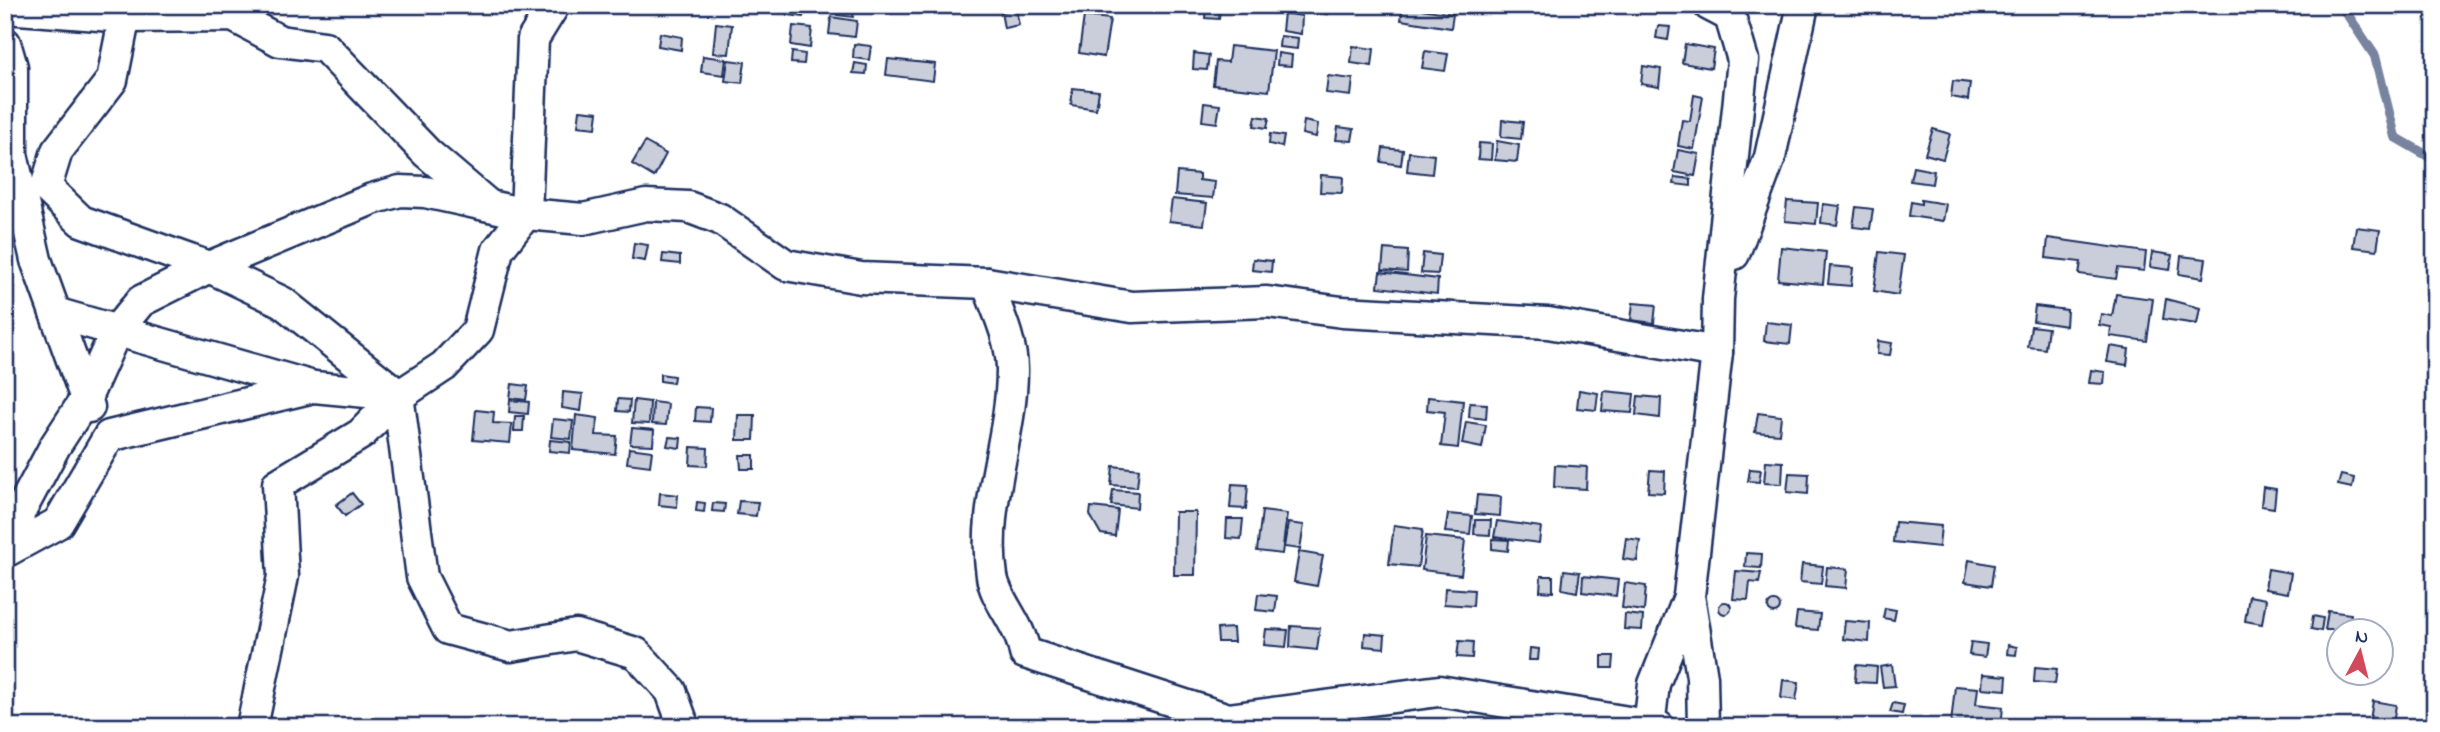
<svg xmlns="http://www.w3.org/2000/svg" width="2440" height="732" viewBox="0 0 2440 732" font-family="'Indie Flower',sans-serif">
	<style>
		.lines { fill: none; stroke-linecap: round; stroke-linejoin: round }
		.stream { stroke: #77839f; stroke-width: 10 }
		.building { fill: #caceda; stroke: #1b2f5e; stroke-width: 2 }
		.minor-casing { stroke: #1b2f5e; stroke-width: 35 }
		.minor { stroke: #fff; stroke-width: 30 }
	</style>
	<rect width="100%" height="100%" fill="#fff"/>
	<filter id="ink" filterUnits="userSpaceOnUse"><feTurbulence type="fractalNoise" baseFrequency=".0143" numOctaves="2"/><feDisplacementMap in="SourceGraphic" scale="14" xChannelSelector="R" yChannelSelector="G"/><feConvolveMatrix kernelMatrix="1 2 1 2 8 2 1 2 1" color-interpolation-filters="sRGB"/></filter>
	<g filter="url(#ink)">
		<g class="lines">
			<polyline class="stream" points="2341,5 2375,56 2395,137 2435,160"/>
		</g>
		<g class="building">
			<polygon points="788,5 805,5 803,17 787,15"/>
			<polygon points="838,5 855,5 853,17 837,15"/>
			<polygon points="1284,5 1304,5 1304,11 1284,9"/>
			<polygon points="1307,5 1329,5 1328,14 1306,11"/>
			<polygon points="1206,6 1220,8 1219,19 1205,18"/>
			<polygon points="1403,6 1453,14 1451,28 1401,20"/>
			<polygon points="1016,9 1019,25 1004,28 1001,12"/>
			<polygon points="1284,13 1302,16 1301,34 1282,31"/>
			<polygon points="1084,16 1110,19 1104,57 1079,53"/>
			<polygon points="831,17 857,21 855,37 829,34"/>
			<polygon points="716,23 732,25 729,54 713,53"/>
			<polygon points="793,26 812,28 810,48 791,45"/>
			<polygon points="1658,26 1670,27 1668,40 1656,38"/>
			<polygon points="660,33 682,37 681,50 658,46"/>
			<polygon points="1280,36 1298,38 1297,49 1279,47"/>
			<polygon points="854,44 871,46 869,60 853,58"/>
			<polygon points="1685,44 1714,49 1711,68 1682,63"/>
			<polygon points="1230,46 1274,51 1269,91 1213,85 1216,61 1228,62"/>
			<polygon points="1353,46 1374,49 1372,66 1351,63"/>
			<polygon points="1425,51 1448,54 1445,71 1422,68"/>
			<polygon points="792,52 805,54 804,64 791,63"/>
			<polygon points="1194,53 1209,55 1207,70 1193,69"/>
			<polygon points="1278,53 1292,55 1291,66 1277,65"/>
			<polygon points="703,56 726,59 724,75 701,72"/>
			<polygon points="888,59 935,64 933,81 886,75"/>
			<polygon points="728,60 745,62 742,83 725,81"/>
			<polygon points="855,63 867,65 866,74 853,73"/>
			<polygon points="1643,66 1661,69 1659,87 1641,84"/>
			<polygon points="1328,76 1353,79 1351,96 1326,93"/>
			<polygon points="1953,81 1970,83 1968,100 1951,97"/>
			<polygon points="1073,88 1099,91 1096,109 1071,105"/>
			<polygon points="1694,95 1703,97 1694,149 1678,146 1682,120 1690,121"/>
			<polygon points="1204,103 1220,105 1217,123 1202,121"/>
			<polygon points="580,110 598,112 596,128 578,126"/>
			<polygon points="1256,116 1269,118 1267,128 1254,126"/>
			<polygon points="1502,120 1523,122 1521,139 1501,137"/>
			<polygon points="1304,121 1318,124 1316,137 1302,134"/>
			<polygon points="1338,127 1354,129 1352,141 1336,140"/>
			<polygon points="1933,129 1950,134 1943,159 1925,154"/>
			<polygon points="1270,134 1284,136 1282,147 1269,144"/>
			<polygon points="1497,141 1519,145 1517,162 1495,160"/>
			<polygon points="645,142 666,154 654,177 632,164"/>
			<polygon points="1479,143 1492,144 1491,160 1478,159"/>
			<polygon points="1383,148 1403,150 1401,165 1381,162"/>
			<polygon points="1678,150 1699,154 1695,176 1674,172"/>
			<polygon points="1409,152 1434,155 1432,174 1407,171"/>
			<polygon points="1913,167 1934,171 1932,184 1910,181"/>
			<polygon points="1177,172 1199,174 1199,180 1215,182 1213,198 1175,195"/>
			<polygon points="1321,175 1343,177 1342,193 1320,192"/>
			<polygon points="1675,177 1691,179 1691,186 1674,184"/>
			<polygon points="1172,199 1207,203 1204,225 1169,221"/>
			<polygon points="1921,200 1946,204 1943,221 1909,216 1911,202 1921,204"/>
			<polygon points="1787,201 1818,203 1816,224 1785,221"/>
			<polygon points="1823,204 1840,206 1837,225 1821,223"/>
			<polygon points="1856,207 1873,209 1870,229 1853,227"/>
			<polygon points="2356,227 2380,230 2377,250 2353,247"/>
			<polygon points="2048,238 2146,252 2144,271 2118,268 2116,279 2079,274 2081,262 2046,258"/>
			<polygon points="634,243 648,245 645,261 632,259"/>
			<polygon points="1781,247 1826,252 1823,284 1778,280"/>
			<polygon points="1384,249 1408,251 1407,272 1382,270"/>
			<polygon points="1879,252 1904,255 1898,295 1874,291"/>
			<polygon points="2152,252 2172,255 2170,270 2150,267"/>
			<polygon points="1423,253 1440,255 1438,274 1421,273"/>
			<polygon points="663,254 680,256 680,264 662,262"/>
			<polygon points="2181,256 2206,259 2203,278 2179,274"/>
			<polygon points="1253,259 1272,261 1271,272 1252,270"/>
			<polygon points="1830,266 1853,268 1851,286 1828,284"/>
			<polygon points="1380,272 1438,279 1437,294 1378,287"/>
			<polygon points="2116,294 2153,299 2147,341 2110,336 2111,327 2099,325 2101,314 2112,316"/>
			<polygon points="2166,299 2200,308 2197,324 2163,319"/>
			<polygon points="1633,303 1656,305 1654,323 1631,320"/>
			<polygon points="2035,306 2067,310 2066,326 2033,321"/>
			<polygon points="1766,322 1792,325 1790,344 1764,341"/>
			<polygon points="2031,326 2048,328 2045,349 2028,347"/>
			<polygon points="1878,341 1892,343 1890,355 1877,354"/>
			<polygon points="2110,346 2129,349 2127,365 2107,362"/>
			<polygon points="2091,370 2105,372 2104,384 2089,383"/>
			<polygon points="660,374 674,376 673,383 660,381"/>
			<polygon points="512,384 528,386 526,400 510,398"/>
			<polygon points="1579,390 1598,393 1596,410 1577,408"/>
			<polygon points="1604,391 1634,394 1632,413 1602,411"/>
			<polygon points="563,392 583,394 581,411 562,408"/>
			<polygon points="1638,396 1661,398 1660,418 1636,415"/>
			<polygon points="1428,397 1463,401 1458,448 1441,446 1445,412 1427,410"/>
			<polygon points="618,399 630,400 629,412 617,411"/>
			<polygon points="510,400 529,402 528,414 509,412"/>
			<polygon points="634,400 650,402 649,424 632,423"/>
			<polygon points="653,402 668,404 666,425 652,424"/>
			<polygon points="1470,403 1487,404 1486,419 1469,417"/>
			<polygon points="696,407 711,408 710,422 695,421"/>
			<polygon points="476,410 494,412 493,423 512,424 510,443 473,440"/>
			<polygon points="1758,413 1781,416 1779,434 1755,432"/>
			<polygon points="576,415 598,418 596,435 617,436 615,454 573,450"/>
			<polygon points="738,415 755,415 754,440 737,440"/>
			<polygon points="515,416 524,416 523,431 514,431"/>
			<polygon points="553,419 573,421 571,439 551,437"/>
			<polygon points="1466,422 1486,425 1482,448 1462,444"/>
			<polygon points="632,428 654,430 653,445 630,444"/>
			<polygon points="669,437 681,438 680,448 667,446"/>
			<polygon points="550,440 571,442 570,453 549,451"/>
			<polygon points="691,447 708,448 707,466 690,465"/>
			<polygon points="629,448 652,451 650,466 627,463"/>
			<polygon points="740,455 754,455 754,469 741,469"/>
			<polygon points="1766,461 1783,462 1782,484 1764,483"/>
			<polygon points="1555,465 1587,467 1586,489 1554,487"/>
			<polygon points="1113,466 1139,469 1137,487 1111,485"/>
			<polygon points="1750,469 1761,470 1759,482 1748,481"/>
			<polygon points="1650,470 1665,471 1664,493 1648,492"/>
			<polygon points="1789,473 1809,474 1808,494 1787,492"/>
			<polygon points="2341,475 2354,478 2352,488 2338,485"/>
			<polygon points="1232,484 1248,485 1246,509 1230,508"/>
			<polygon points="2263,487 2276,489 2274,508 2261,506"/>
			<polygon points="1113,490 1138,492 1137,508 1111,505"/>
			<polygon points="352,493 361,504 345,516 336,505"/>
			<polygon points="660,493 678,495 677,507 659,505"/>
			<polygon points="1477,495 1501,497 1500,516 1475,514"/>
			<polygon points="739,501 758,502 756,516 737,514"/>
			<polygon points="697,502 705,503 704,512 696,511"/>
			<polygon points="713,503 725,504 724,512 712,511"/>
			<polygon points="1091,507 1118,510 1115,536 1101,534 1090,515"/>
			<polygon points="1262,511 1287,514 1282,554 1257,551"/>
			<polygon points="1175,512 1196,512 1195,575 1174,575"/>
			<polygon points="1448,514 1472,516 1470,534 1445,532"/>
			<polygon points="1227,519 1243,519 1241,539 1226,538"/>
			<polygon points="1475,520 1491,520 1490,535 1474,534"/>
			<polygon points="1497,521 1541,527 1539,543 1494,537"/>
			<polygon points="1895,522 1941,526 1939,547 1893,542"/>
			<polygon points="1288,523 1304,525 1300,549 1284,547"/>
			<polygon points="1394,525 1423,529 1418,567 1389,564"/>
			<polygon points="1426,536 1465,540 1461,575 1422,570"/>
			<polygon points="1626,538 1640,540 1637,561 1623,559"/>
			<polygon points="1492,539 1509,540 1508,551 1492,549"/>
			<polygon points="1299,552 1323,556 1317,586 1294,582"/>
			<polygon points="1746,553 1762,554 1761,568 1745,567"/>
			<polygon points="1969,560 1994,565 1991,586 1965,582"/>
			<polygon points="1802,564 1823,566 1821,584 1800,582"/>
			<polygon points="1827,567 1848,569 1846,588 1825,586"/>
			<polygon points="2268,569 2291,573 2288,593 2265,589"/>
			<polygon points="1564,570 1580,572 1577,592 1562,589"/>
			<polygon points="1736,571 1761,573 1759,583 1750,582 1748,600 1733,599"/>
			<polygon points="1541,576 1553,576 1553,592 1540,591"/>
			<polygon points="1583,576 1618,580 1616,596 1582,592"/>
			<polygon points="1625,583 1646,586 1644,611 1622,608"/>
			<polygon points="1445,588 1474,590 1473,606 1444,604"/>
			<polygon points="1258,594 1277,596 1275,612 1256,610"/>
			<polygon points="2249,596 2266,599 2262,624 2245,621"/>
			<circle cx="1774" cy="607" r="6"/>
			<circle cx="1725" cy="608" r="6"/>
			<polygon points="1885,608 1896,610 1894,620 1883,618"/>
			<polygon points="2328,611 2351,614 2348,630 2325,630"/>
			<polygon points="1797,612 1820,614 1818,630 1795,628"/>
			<polygon points="1625,614 1643,616 1642,630 1624,629"/>
			<polygon points="2313,616 2323,618 2321,631 2311,629"/>
			<polygon points="1845,621 1870,623 1869,642 1843,639"/>
			<polygon points="1291,626 1320,628 1317,650 1290,647"/>
			<polygon points="1233,628 1234,642 1218,642 1217,629"/>
			<polygon points="1266,629 1288,630 1286,647 1264,645"/>
			<polygon points="1365,633 1385,635 1384,648 1364,646"/>
			<polygon points="1459,641 1473,642 1472,658 1457,657"/>
			<polygon points="1971,642 1987,644 1985,657 1969,655"/>
			<polygon points="2008,645 2017,647 2016,655 2007,654"/>
			<polygon points="1530,648 1539,649 1538,660 1529,660"/>
			<polygon points="1602,656 1614,656 1613,668 1602,668"/>
			<polygon points="1856,665 1877,667 1876,683 1855,682"/>
			<polygon points="1892,665 1895,686 1883,687 1880,667"/>
			<polygon points="2035,667 2057,669 2055,684 2034,682"/>
			<polygon points="1983,674 2007,676 2006,690 1982,688"/>
			<polygon points="1783,680 1799,682 1796,700 1781,698"/>
			<polygon points="1955,686 1978,688 1976,704 2003,707 2001,727 1951,724"/>
			<polygon points="2373,701 2396,705 2393,724 2370,720"/>
			<polygon points="1893,703 1904,705 1902,714 1890,712"/>
			<polygon points="2047,723 2060,724 2060,727 2046,727"/>
		</g>
		<g class="lines">
			<g class="minor-casing">
				<g id="minor">
					<polyline points="127,5 112,80 57,151 46,187 81,221 209,267 282,302 398,395 422,577 448,629 511,646 576,635 636,653 671,691 684,727"/>
					<polyline points="5,8 126,17 233,16 280,41 325,47 427,153 487,204"/>
					<polyline points="5,43 12,67 12,154 36,260 89,407"/>
					<polyline points="1734,254 1770,157 1803,5"/>
					<path d="M987 283C997 310 1012 340 1012 370 1012 439 981 506 992 576 995 600 1020 623 1025 653L1228 719 1439 691 1659 727"/>
					<polyline points="55,313 310,386"/>
					<polyline points="5,540 55,446 85,400 116,331 141,301 209,267 372,199 400,191 425,192 526,214 583,219 646,205 688,207 720,219 786,265 861,278 987,283 1132,307 1267,302 1342,312 1548,323 1717,352"/>
					<polyline points="5,552 58,523 109,436 314,387 398,395"/>
					<polyline points="252,727 283,576 278,484 361,434 397,397 444,366 478,330 498,250 526,214 533,39 554,5"/>
					<polyline points="1649,727 1654,684 1689,597"/>
					<polyline points="1703,727 1702,677 1689,596 1717,352 1718,299 1743,60 1730,16 1709,5"/>
				</g>
			</g>
			<use href="#minor" class="minor"/>
		</g>
	</g>
	<rect width="2440" height="732" fill="none" stroke="#fff" stroke-width="28"/>
	<rect x="14" y="14" width="2412" height="704" fill="none" stroke="#1b2f5e" stroke-width="2.5" filter="url(#ink)"/>
	<g transform="translate(2360 652) rotate(7)"><circle r="33" fill="#ffffff" stroke="#a4acbf" stroke-width="2"/>
	<path d="M0-5L12 26L0 18L-12 26Z" fill="#d1495b"/>
	<text y="-10" font-size="19" font-weight="bold" text-anchor="middle" fill="#1b2f5e">N</text>
	</g>
</svg>
